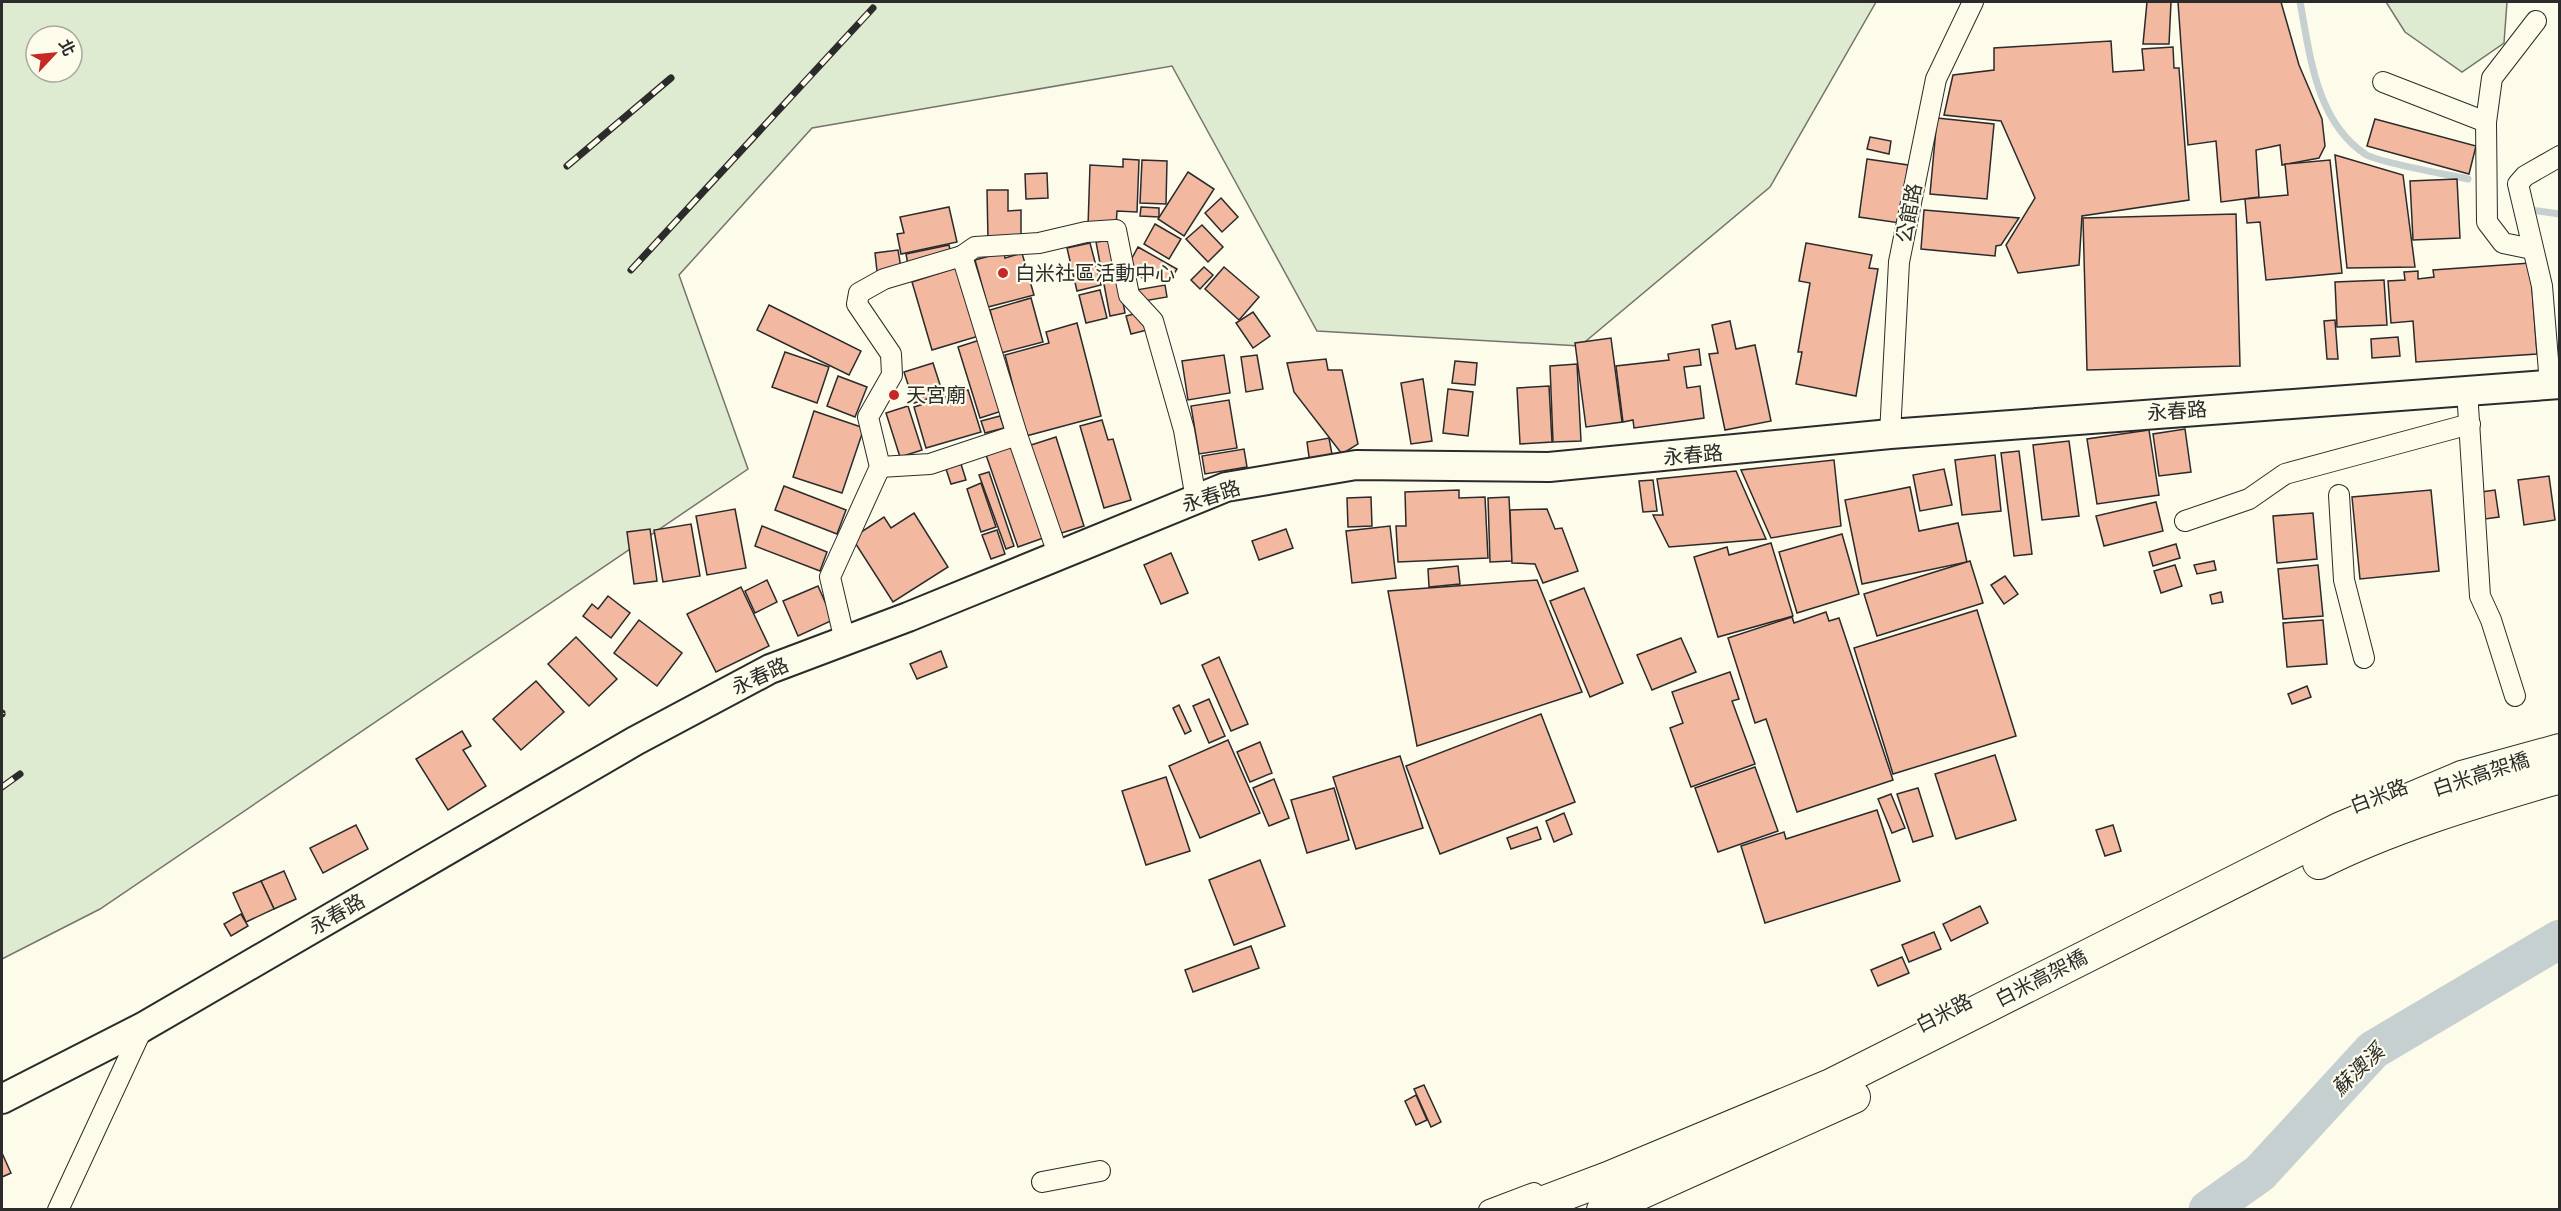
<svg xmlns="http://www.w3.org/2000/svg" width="2561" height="1211" viewBox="0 0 2561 1211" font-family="Lato,'Noto Sans TC',sans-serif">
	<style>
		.green { fill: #deebd1; stroke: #74746e; stroke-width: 1.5; fill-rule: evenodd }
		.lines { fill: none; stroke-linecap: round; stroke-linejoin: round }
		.stream { stroke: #c7d0d0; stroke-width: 7 }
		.river { stroke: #c7d0d0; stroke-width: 39 }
		.building { fill: #f2b8a0; stroke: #2b2b2b; stroke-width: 1.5 }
		.street-casing { stroke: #2b2b2b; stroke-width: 22 }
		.secondary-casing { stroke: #2b2b2b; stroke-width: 32 }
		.primary-casing { stroke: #2b2b2b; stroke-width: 34 }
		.street { stroke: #fdfbea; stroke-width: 20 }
		.secondary { stroke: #fdfbea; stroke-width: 28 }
		.primary { stroke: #fdfbea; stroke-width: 32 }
		.rail-casing { stroke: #2b2b2b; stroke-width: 7 }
		.rail { stroke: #fdfbea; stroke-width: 4.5; stroke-dasharray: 14; stroke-linecap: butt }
		.poi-dot { fill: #c62828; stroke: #fdfbea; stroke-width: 2 }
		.labels { text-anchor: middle; stroke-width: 4.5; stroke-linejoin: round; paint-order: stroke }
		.street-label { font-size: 20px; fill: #2b2b2b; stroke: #fdfbea }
		.poi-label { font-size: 20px; fill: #2b2b2b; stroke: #fdfbea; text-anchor: start }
		.water-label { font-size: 21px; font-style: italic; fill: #2b2b2b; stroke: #fdfbea }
	</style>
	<rect width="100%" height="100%" fill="#fdfbea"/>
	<g class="green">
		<path d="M2 2H1876L1770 187 1580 346 1317 331 1172 66 812 128 679 275 748 469 100 909 2 959ZM36 36H72V72H36Z"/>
		<polygon points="2386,2 2507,2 2504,43 2462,72 2405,32"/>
	</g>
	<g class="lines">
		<g class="stream">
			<path d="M2300 2C2310 55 2316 121 2365 154 2376 162 2449 175 2468 179"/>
			<polyline points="2531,210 2560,214"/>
		</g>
		<polyline class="river" points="2208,1210 2260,1173 2373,1050 2560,939"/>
	</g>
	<g class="building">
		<polygon points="2147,2 2171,2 2169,44 2143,44"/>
		<polygon points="2178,2 2281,2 2299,65 2322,119 2325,146 2319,158 2282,165 2280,145 2256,150 2259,197 2221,202 2216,141 2188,145"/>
		<polygon points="2111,41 2113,72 2144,70 2142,49 2173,47 2174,68 2179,68 2189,200 2082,216 2079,265 2018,273 2006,245 2035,198 2001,121 1944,115 1953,75 1994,70 1994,48"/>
		<polygon points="1937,118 1994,124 1987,199 1930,194"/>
		<polygon points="2375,119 2476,146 2469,174 2367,146"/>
		<polygon points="1870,137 1891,141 1889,154 1867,149"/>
		<polygon points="2335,155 2403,175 2415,267 2347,268"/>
		<polygon points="1123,159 1139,160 1137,212 1117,211 1116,228 1088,227 1090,165 1123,167"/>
		<polygon points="1867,159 1908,165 1900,223 1859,217"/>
		<polygon points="1142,160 1167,161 1166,204 1140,203"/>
		<polygon points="2330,160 2342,273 2266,280 2260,222 2247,223 2245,199 2288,195 2285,164"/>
		<polygon points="1188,172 1214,189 1184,236 1158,219"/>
		<polygon points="1047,173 1048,198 1026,199 1025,174"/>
		<polygon points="2457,179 2460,238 2413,240 2410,181"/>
		<polygon points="987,190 1008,190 1008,211 1021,210 1021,239 988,239"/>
		<polygon points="1221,198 1238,217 1222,232 1205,213"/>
		<polygon points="949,207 957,242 901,254 897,234 904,233 900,217"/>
		<polygon points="1141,207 1159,208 1159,217 1140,216"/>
		<polygon points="1924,210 2019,218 2001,245 1996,246 1995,256 1921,249"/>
		<polygon points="2236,214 2240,366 2087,370 2083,218"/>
		<polygon points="1155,224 1181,239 1169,259 1144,244"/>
		<polygon points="1202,225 1223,247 1208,262 1186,239"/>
		<polygon points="1112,240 1125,313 1110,316 1096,242"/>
		<polygon points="1090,243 1101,285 1077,291 1067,248"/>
		<polygon points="1806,243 1872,255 1869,268 1878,269 1856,396 1796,384 1802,352 1798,352 1810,283 1799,281"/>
		<polygon points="949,245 951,255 908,265 906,254"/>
		<polygon points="1138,247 1177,269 1169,282 1151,272 1146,280 1126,269"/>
		<polygon points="898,250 901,268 877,271 875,253"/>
		<polygon points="1004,252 1005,258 1022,253 1034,295 988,307 975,260"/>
		<polygon points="2530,263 2537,354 2416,362 2413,321 2391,323 2388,281 2405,280 2404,272 2418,271 2418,279 2434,277 2433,270"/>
		<polygon points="961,266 982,335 932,350 912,282"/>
		<polygon points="1204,267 1213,275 1200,289 1191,280"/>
		<polygon points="1224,267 1259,297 1239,320 1205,289"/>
		<polygon points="2384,280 2387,325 2337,327 2335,282"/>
		<polygon points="1165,285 1167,297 1138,302 1136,290"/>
		<polygon points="1100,290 1107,318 1086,323 1079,295"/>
		<polygon points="1031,298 1043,342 1001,353 990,310"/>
		<polygon points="769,305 861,351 849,375 757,330"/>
		<polygon points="1142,312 1147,330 1131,334 1126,316"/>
		<polygon points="1253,312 1270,336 1253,348 1236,323"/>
		<polygon points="2335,320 2338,359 2327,359 2324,321"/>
		<polygon points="1730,321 1736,349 1755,345 1771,421 1725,430 1709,354 1718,353 1712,325"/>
		<polygon points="1077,323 1101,416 1026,436 1005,355 1049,343 1046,332"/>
		<polygon points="2398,337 2400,356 2372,358 2371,339"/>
		<polygon points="1611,338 1622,422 1586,427 1575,343"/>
		<polygon points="983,339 1005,410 980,418 958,347"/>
		<polygon points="1699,349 1701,365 1684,367 1687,388 1700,386 1704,418 1634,428 1633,420 1623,422 1616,366 1669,360 1668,354"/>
		<polygon points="785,352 829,367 817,403 772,387"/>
		<polygon points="1224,355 1230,393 1188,400 1182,361"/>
		<polygon points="1257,355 1263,389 1246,392 1241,357"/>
		<polygon points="1326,359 1328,370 1342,370 1358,444 1342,454 1294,392 1287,363"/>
		<polygon points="1455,361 1477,363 1475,385 1452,383"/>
		<polygon points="933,363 943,394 914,403 904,372"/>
		<polygon points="1577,364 1581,441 1553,442 1550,366"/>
		<polygon points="838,376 867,387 855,417 827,406"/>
		<polygon points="1423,379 1432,441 1411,444 1401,383"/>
		<polygon points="1549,386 1552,442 1520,444 1517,388"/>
		<polygon points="1448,389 1473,392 1468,436 1443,433"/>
		<polygon points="968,390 981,432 926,448 914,407"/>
		<polygon points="1229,400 1237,448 1199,454 1191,406"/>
		<polygon points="908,406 922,450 900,457 886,413"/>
		<polygon points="814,411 864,428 842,493 793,477"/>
		<polygon points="1000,416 1004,428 985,433 981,421"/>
		<polygon points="1102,420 1108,440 1113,439 1131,500 1104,508 1080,426"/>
		<polygon points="2185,429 2191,472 2159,476 2153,434"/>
		<polygon points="2149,430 2159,495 2097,504 2087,439"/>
		<polygon points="1056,437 1084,526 1055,535 1028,446"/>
		<polygon points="1329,438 1333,460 1310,464 1307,442"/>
		<polygon points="2069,441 2079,516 2042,520 2033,445"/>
		<polygon points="1014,445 1046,537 1018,547 986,455"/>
		<polygon points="1244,449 1247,467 1205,474 1202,456"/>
		<polygon points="2019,451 2032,554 2014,556 2001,453"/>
		<polygon points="1995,455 2001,511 1962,515 1955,460"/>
		<polygon points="1834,460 1841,526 1771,538 1741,470"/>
		<polygon points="961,464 966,480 951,484 946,469"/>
		<polygon points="1944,469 1952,505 1920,511 1913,475"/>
		<polygon points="1736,471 1766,539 1669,547 1653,515 1663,515 1657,479"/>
		<polygon points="989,472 1014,546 1006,549 979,475"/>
		<polygon points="2549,476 2555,520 2524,525 2518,480"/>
		<polygon points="1653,480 1657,511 1643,512 1639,481"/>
		<polygon points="981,483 996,527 981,532 967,489"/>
		<polygon points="784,486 846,510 837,534 775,510"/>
		<polygon points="1910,487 1919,531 1958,523 1967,562 1862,584 1845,500"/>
		<polygon points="1459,490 1459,498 1485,497 1488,558 1398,562 1396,526 1406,526 1405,492"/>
		<polygon points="2431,490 2439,571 2360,579 2352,497"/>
		<polygon points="2495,490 2499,517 2485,519 2481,492"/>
		<polygon points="1371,497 1372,526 1348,527 1347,498"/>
		<polygon points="1509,497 1512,561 1490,562 1488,498"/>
		<polygon points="2156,502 2163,531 2104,546 2096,516"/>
		<polygon points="735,509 746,568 707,575 696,516"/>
		<polygon points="1547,509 1555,529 1562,528 1578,571 1543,583 1535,564 1512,563 1510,510"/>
		<polygon points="914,513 948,567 893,602 852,538 884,517 891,528"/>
		<polygon points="2313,513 2317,559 2277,563 2273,516"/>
		<polygon points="691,524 700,576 663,582 654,530"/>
		<polygon points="762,526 827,552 820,571 755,546"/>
		<polygon points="1390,526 1396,578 1352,583 1346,531"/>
		<polygon points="650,529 657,581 634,584 627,532"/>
		<polygon points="1286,529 1293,548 1259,560 1252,541"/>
		<polygon points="997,530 1005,554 991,559 982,535"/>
		<polygon points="1842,534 1859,594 1797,613 1779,552"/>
		<polygon points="1771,543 1793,616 1718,637 1694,557 1727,547 1729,555"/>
		<polygon points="2176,544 2180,558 2153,566 2149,552"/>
		<polygon points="1171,553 1188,593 1161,604 1144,565"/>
		<polygon points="1970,561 1983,603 1877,636 1864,594"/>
		<polygon points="2214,561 2216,570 2197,574 2194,565"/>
		<polygon points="2175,565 2182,586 2161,593 2154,571"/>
		<polygon points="2318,565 2323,616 2283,619 2278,569"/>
		<polygon points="1458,566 1460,584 1429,587 1428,569"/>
		<polygon points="2005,576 2018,594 2004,604 1991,585"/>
		<polygon points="767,580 777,602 755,613 745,591"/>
		<polygon points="1537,580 1582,692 1417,746 1388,591"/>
		<polygon points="818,586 833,620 798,636 783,601"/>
		<polygon points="741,587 769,646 716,672 687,614"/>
		<polygon points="1584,588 1623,683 1590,697 1550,601"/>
		<polygon points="2221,592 2223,602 2212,604 2210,595"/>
		<polygon points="608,596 630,613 611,638 583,616 592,604 598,609"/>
		<polygon points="1977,610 2016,736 1893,774 1854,648"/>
		<polygon points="1826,612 1829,621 1839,618 1893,780 1797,812 1766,719 1755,723 1728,638 1792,617 1794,623"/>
		<polygon points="639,620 682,653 657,686 614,653"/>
		<polygon points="2323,620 2327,664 2287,667 2283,623"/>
		<polygon points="576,637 617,679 589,706 548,664"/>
		<polygon points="1681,638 1696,672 1652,690 1637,655"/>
		<polygon points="941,651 947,667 917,679 910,664"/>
		<polygon points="1219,657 1248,724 1231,731 1202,665"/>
		<polygon points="1730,672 1739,699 1732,701 1755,764 1691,787 1670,728 1683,723 1672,692"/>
		<polygon points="536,681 564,712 521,750 493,719"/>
		<polygon points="2307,686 2311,697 2292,704 2288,694"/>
		<polygon points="1209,699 1225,736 1209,743 1193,706"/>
		<polygon points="1179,705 1191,731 1185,734 1173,708"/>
		<polygon points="1541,714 1575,802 1440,854 1406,766"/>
		<polygon points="462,731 471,746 463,750 486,786 448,810 416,759"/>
		<polygon points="1228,740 1260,813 1200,838 1169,766"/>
		<polygon points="1260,742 1272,773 1250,782 1237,752"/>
		<polygon points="1995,755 2016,820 1956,839 1935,774"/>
		<polygon points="1400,756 1423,828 1356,849 1333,777"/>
		<polygon points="1755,767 1778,831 1718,852 1695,788"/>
		<polygon points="1166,777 1190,851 1146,865 1122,791"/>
		<polygon points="1274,779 1289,818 1269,826 1253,788"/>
		<polygon points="1334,788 1349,840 1307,853 1291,800"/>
		<polygon points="1918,788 1933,836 1913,842 1897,794"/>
		<polygon points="1891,794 1905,828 1892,833 1878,799"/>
		<polygon points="1877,810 1900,881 1765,923 1741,846 1784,832 1786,839"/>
		<polygon points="1564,813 1572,834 1554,842 1546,821"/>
		<polygon points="356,825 368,849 323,873 310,848"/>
		<polygon points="2113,825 2121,851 2105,856 2096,830"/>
		<polygon points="1537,827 1541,839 1511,849 1507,838"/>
		<polygon points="1260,860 1285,926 1234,945 1209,880"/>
		<polygon points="284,871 296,899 274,909 261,881"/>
		<polygon points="261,881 274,909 246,922 233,893"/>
		<polygon points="1980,906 1988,923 1951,941 1943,924"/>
		<polygon points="241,914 248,926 231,936 224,924"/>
		<polygon points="1934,932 1941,949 1909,962 1902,945"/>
		<polygon points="1251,946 1259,968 1193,992 1185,970"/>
		<polygon points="1902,957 1909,973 1878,986 1871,970"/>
		<polygon points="1424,1085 1441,1122 1431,1127 1414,1089"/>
		<polygon points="1416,1095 1427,1120 1416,1125 1405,1101"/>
		<polygon points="2,1153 11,1173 2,1177"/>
	</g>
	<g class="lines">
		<g class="street-casing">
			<g id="street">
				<polyline points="2383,82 2486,122"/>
				<polyline points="2532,249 2503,243 2487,222 2486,122 2492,78 2536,21"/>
				<polyline points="962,256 1017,435"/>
				<polyline points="2550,384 2542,286 2518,184 2525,176 2560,156"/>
				<polyline points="2467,390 2480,596 2491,620 2515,696"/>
				<polyline points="1890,434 1899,262 1936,79 1973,2"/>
				<polyline points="880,467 930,464 1017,435 1058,554"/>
				<polyline points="2339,495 2344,580 2364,658"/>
				<polyline points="2185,521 2249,499 2285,474 2470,424"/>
				<polyline points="845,641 830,577 880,467 868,417 892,375 891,354 857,304 859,293 884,279 962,256 975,247 1039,243 1086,232 1116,230 1129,295 1153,321 1184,430 1196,499"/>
				<polyline points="1042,1182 1100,1171"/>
				<polyline points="58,1210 143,1027"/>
				<polyline points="1489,1210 1534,1193"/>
			</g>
		</g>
		<g class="secondary-casing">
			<polyline id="secondary" points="2,1099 143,1027 635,741 770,669 908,617 1226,487 1356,465 1549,467 1890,434 2560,384"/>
		</g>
		<g class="primary-casing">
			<g id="primary">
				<path d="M2319 863C2395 825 2479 801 2560 777"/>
				<polyline points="1523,1210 1608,1178 1831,1085 2339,829 2462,777 2560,750"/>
				<polyline points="1603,1210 1854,1097"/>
			</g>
		</g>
		<use href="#street" class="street"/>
		<use href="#secondary" class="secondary"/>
		<use href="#primary" class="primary"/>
		<g class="rail-casing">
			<g id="rail">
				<polyline points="567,166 671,78"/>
				<polyline points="631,270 873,8"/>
				<polyline points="2,714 2,713"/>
				<polyline points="2,787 20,774"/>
			</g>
		</g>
		<use href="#rail" class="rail"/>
	</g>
	<g class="poi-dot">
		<circle cx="1003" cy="273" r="6"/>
		<circle cx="894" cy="395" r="6"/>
	</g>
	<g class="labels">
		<g class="street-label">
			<text transform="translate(1909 213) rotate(-79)" y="7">公館路</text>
			<text transform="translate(2177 411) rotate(-4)" y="7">永春路</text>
			<text transform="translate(1693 455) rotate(-5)" y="7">永春路</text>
			<text transform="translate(1211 496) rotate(-18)" y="7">永春路</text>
			<text transform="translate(760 676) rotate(-25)" y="7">永春路</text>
			<text transform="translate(2481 774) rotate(-18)" y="7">白米高架橋</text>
			<text transform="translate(2379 796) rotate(-21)" y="7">白米路</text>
			<text transform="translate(337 914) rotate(-30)" y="7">永春路</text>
			<text transform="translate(2041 978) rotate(-27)" y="7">白米高架橋</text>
			<text transform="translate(1944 1013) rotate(-27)" y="7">白米路</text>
		</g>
		<g class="poi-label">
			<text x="1015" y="280">白米社區活動中心</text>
			<text x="906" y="402">天宮廟</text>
		</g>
		<g class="water-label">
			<text transform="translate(2358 1070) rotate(-44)" y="7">蘇澳溪</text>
		</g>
	</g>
	<rect width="2561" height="1211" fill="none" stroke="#2b2b2b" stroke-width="6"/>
	<g transform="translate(54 54) rotate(64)"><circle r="28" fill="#fdfbea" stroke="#a9a89e" stroke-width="1.5"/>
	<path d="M0-4.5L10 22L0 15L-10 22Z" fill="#c62828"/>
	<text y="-9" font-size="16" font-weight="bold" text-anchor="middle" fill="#2b2b2b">北</text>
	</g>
</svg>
